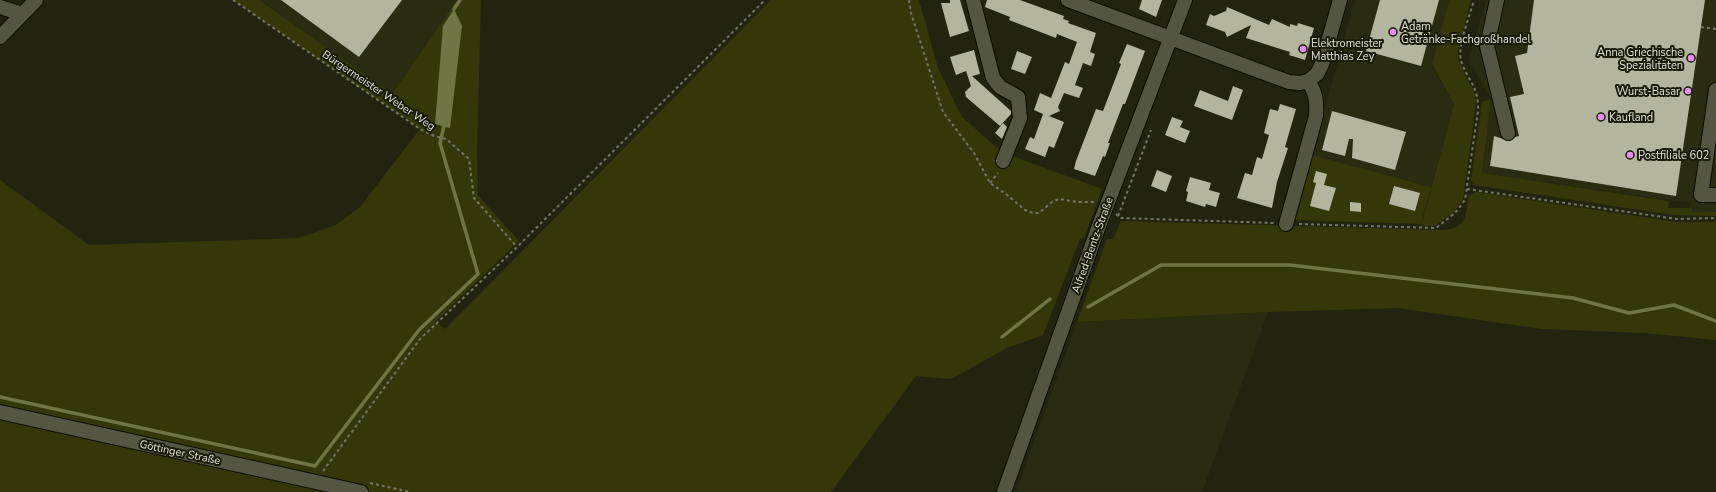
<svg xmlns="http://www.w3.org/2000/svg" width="1716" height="492" viewBox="0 0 1716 492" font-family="'Nunito Sans',sans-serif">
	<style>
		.built { fill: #2a2c11 }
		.green { fill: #353709 }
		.water { fill: #717544 }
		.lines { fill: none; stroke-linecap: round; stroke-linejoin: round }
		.stream { stroke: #717544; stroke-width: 3.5 }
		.building { fill: #b3b59e }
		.minor-casing { stroke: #0c0d00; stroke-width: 16 }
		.path { stroke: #747665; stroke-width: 2; stroke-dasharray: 3 3; stroke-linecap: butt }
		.minor { stroke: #545641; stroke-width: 14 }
		.poi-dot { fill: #ec8cfa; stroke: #191a07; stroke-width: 1.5 }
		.labels { text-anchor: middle; stroke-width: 4; stroke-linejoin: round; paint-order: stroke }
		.poi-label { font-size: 11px; fill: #e2e4d8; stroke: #191a07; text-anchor: start }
		.street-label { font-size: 11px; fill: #e2e4d8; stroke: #191a07 }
	</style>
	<rect width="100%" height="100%" fill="#222410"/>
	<g class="built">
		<polygon points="259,0 457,0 392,94"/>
		<polygon points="1355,0 1449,0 1431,65 1454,104 1431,187 1312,155"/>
		<polygon points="1486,0 1716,0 1716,214 1690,214 1689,203 1482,173 1491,99 1469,61"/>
		<polygon points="1268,312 1202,492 1016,492 1077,322"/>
	</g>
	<g class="green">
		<polygon points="233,0 259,0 392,94 457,0 481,0 477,152 478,195 519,241 435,322 445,329 771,0 919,0 938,68 962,117 1002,152 1102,189 1084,238 1080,239 1043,335 1007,348 951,379 916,376 831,492 0,492 0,180 89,245 299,238 336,225 360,207 420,129"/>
		<polygon points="1449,0 1471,0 1457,54 1459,62 1474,92 1476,101 1472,134 1463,199 1454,212 1435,226 1421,226 1454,104 1432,64"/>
		<polygon points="1491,99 1482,173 1669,201 1668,208 1692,208 1692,212 1716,212 1716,216 1673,215 1474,185 1471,180 1482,102"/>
		<polygon points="1312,155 1431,187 1421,224 1293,220"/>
		<path d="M1476 192 1677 222H1716V340L1644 333 1541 329 1398 308 1268 312 1077 322 1107 239H1113L1121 221 1445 230C1468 227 1465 215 1469 196Z"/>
	</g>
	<polygon class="water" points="454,9 462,26 450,128 435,124 443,26"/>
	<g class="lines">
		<g class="stream">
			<polyline points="454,9 460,0"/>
			<polyline points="1088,307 1161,265 1290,265 1573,298 1629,313 1674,305 1716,321"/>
			<polyline points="1002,337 1050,299"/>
			<polyline points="0,397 315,466 419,330 478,274 440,143 444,126"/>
		</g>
	</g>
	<g class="building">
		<polygon points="281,0 402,0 359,57"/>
		<polygon points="950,0 960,0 969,31 950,37 941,3 950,3"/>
		<polygon points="987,0 1020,0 1064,16 1063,19 1069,21 1068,23 1096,33 1090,52 1095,54 1091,66 1083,63 1075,85 1083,88 1079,98 1064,93 1058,107 1060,111 1049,116 1064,122 1054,148 1049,146 1045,157 1025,149 1030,137 1034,139 1043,114 1034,110 1040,93 1051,98 1065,62 1069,64 1077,42 1057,34 1056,38 1009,20 1010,17 985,7"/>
		<polygon points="1142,0 1162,0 1156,17 1139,9"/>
		<polygon points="1380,0 1439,0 1421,66 1366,51"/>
		<polygon points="1534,0 1705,0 1676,196 1490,166 1494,136 1510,141 1515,137 1519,136 1510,97 1524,94 1515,56 1527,53"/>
		<polygon points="1227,7 1269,25 1272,19 1290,27 1290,24 1297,26 1298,23 1314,28 1305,60 1289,55 1290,52 1246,38 1251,25 1227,37 1225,32 1206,25 1210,14 1214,16 1226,11"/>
		<polygon points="1127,44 1145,51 1125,104 1123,104 1108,143 1110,143 1105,157 1103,156 1095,176 1074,169 1076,161 1096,109 1103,111 1121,64 1119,63"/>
		<polygon points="974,50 980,74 972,76 1011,111 1011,114 1000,126 966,97 965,92 971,86 966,71 956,75 950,57"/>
		<polygon points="1017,51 1032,57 1025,74 1011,69"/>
		<polygon points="1233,86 1243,90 1232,120 1194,106 1200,90 1228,101"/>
		<polygon points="1280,104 1296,109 1285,147 1288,148 1277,182 1272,208 1237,198 1245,173 1252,175 1257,157 1262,159 1269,135 1264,133 1270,109 1278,111"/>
		<polygon points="1332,111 1406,132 1395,170 1352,158 1353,139 1349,139 1345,156 1322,150"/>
		<polygon points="1172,117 1183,121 1180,127 1190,131 1185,143 1165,135"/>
		<polygon points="1003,123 1007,127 1002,139 995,133"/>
		<polygon points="1157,170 1172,176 1166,192 1151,186"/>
		<polygon points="1316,171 1327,174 1324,185 1336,188 1329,211 1310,206 1316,183 1313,182"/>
		<polygon points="1190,177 1211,183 1209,190 1220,193 1216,207 1206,204 1205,207 1186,201 1188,192 1186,191"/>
		<polygon points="1394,186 1420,193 1415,211 1389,204"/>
		<polygon points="1350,202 1361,203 1361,212 1350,211"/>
	</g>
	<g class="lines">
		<g class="minor-casing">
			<g id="minor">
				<polyline points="973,0 993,78 1000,87 1018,97 1020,118 1003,161"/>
				<polyline points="1068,0 1289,82 1300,83 1308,81 1317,74 1322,64 1340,0"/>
				<polyline points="1497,0 1487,46 1508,133"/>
				<polyline points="0,7 22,14"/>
				<polyline points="0,37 36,0"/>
				<polyline points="1716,90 1701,195 1716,195"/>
				<path d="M1286 224 1316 116C1317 102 1316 93 1308 81"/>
				<polyline points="0,412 361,492"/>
				<polyline points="1004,492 1097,231 1185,0"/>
			</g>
		</g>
		<g class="path">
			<polyline points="233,0 420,129 434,136 446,139 469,159 474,198 517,247"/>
			<polyline points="909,0 911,13 943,112 974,153 990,183 1006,194 1025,210 1033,213 1039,213 1052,202 1059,199 1077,202 1095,202"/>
			<polyline points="1701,27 1716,29"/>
			<polyline points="1683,152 1695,153"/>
			<polyline points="990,183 998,173"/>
			<polyline points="1467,189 1677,219 1716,218"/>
			<polyline points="1116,214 1121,218 1274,223"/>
			<polyline points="1118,216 1151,130"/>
			<path d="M1299 224 1436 228 1455 213 1465 200 1478 111C1479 87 1468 81 1461 61 1457 47 1470 15 1474 0"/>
			<polyline points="323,471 420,339 517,247 765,0"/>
			<polyline points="370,483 410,492"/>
		</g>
		<use href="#minor" class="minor"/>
	</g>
	<g class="poi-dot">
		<circle cx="1393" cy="32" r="4"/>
		<circle cx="1303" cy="49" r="4"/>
		<circle cx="1691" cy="58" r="4"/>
		<circle cx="1688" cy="91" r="4"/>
		<circle cx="1601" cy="117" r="4"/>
		<circle cx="1630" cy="155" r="4"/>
	</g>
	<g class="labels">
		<g class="poi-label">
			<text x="1401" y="30">Adam<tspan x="1401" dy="13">Getränke-Fachgroßhandel</tspan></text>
			<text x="1311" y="47">Elektromeister<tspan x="1311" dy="13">Matthias Zey</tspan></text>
			<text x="1683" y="56" text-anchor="end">Anna Griechische<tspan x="1683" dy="13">Spezialitäten</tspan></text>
			<text x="1680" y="95" text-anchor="end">Wurst-Basar</text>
			<text x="1609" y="121">Kaufland</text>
			<text x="1638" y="159">Postfiliale 602</text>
		</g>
		<g class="street-label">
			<text transform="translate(379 90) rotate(34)" y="4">Bürgermeister Weber Weg</text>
			<text transform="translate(1092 245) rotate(-70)" y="4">Alfred-Bentz-Straße</text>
			<text transform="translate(180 452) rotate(12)" y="4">Göttinger Straße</text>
		</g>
	</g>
</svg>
